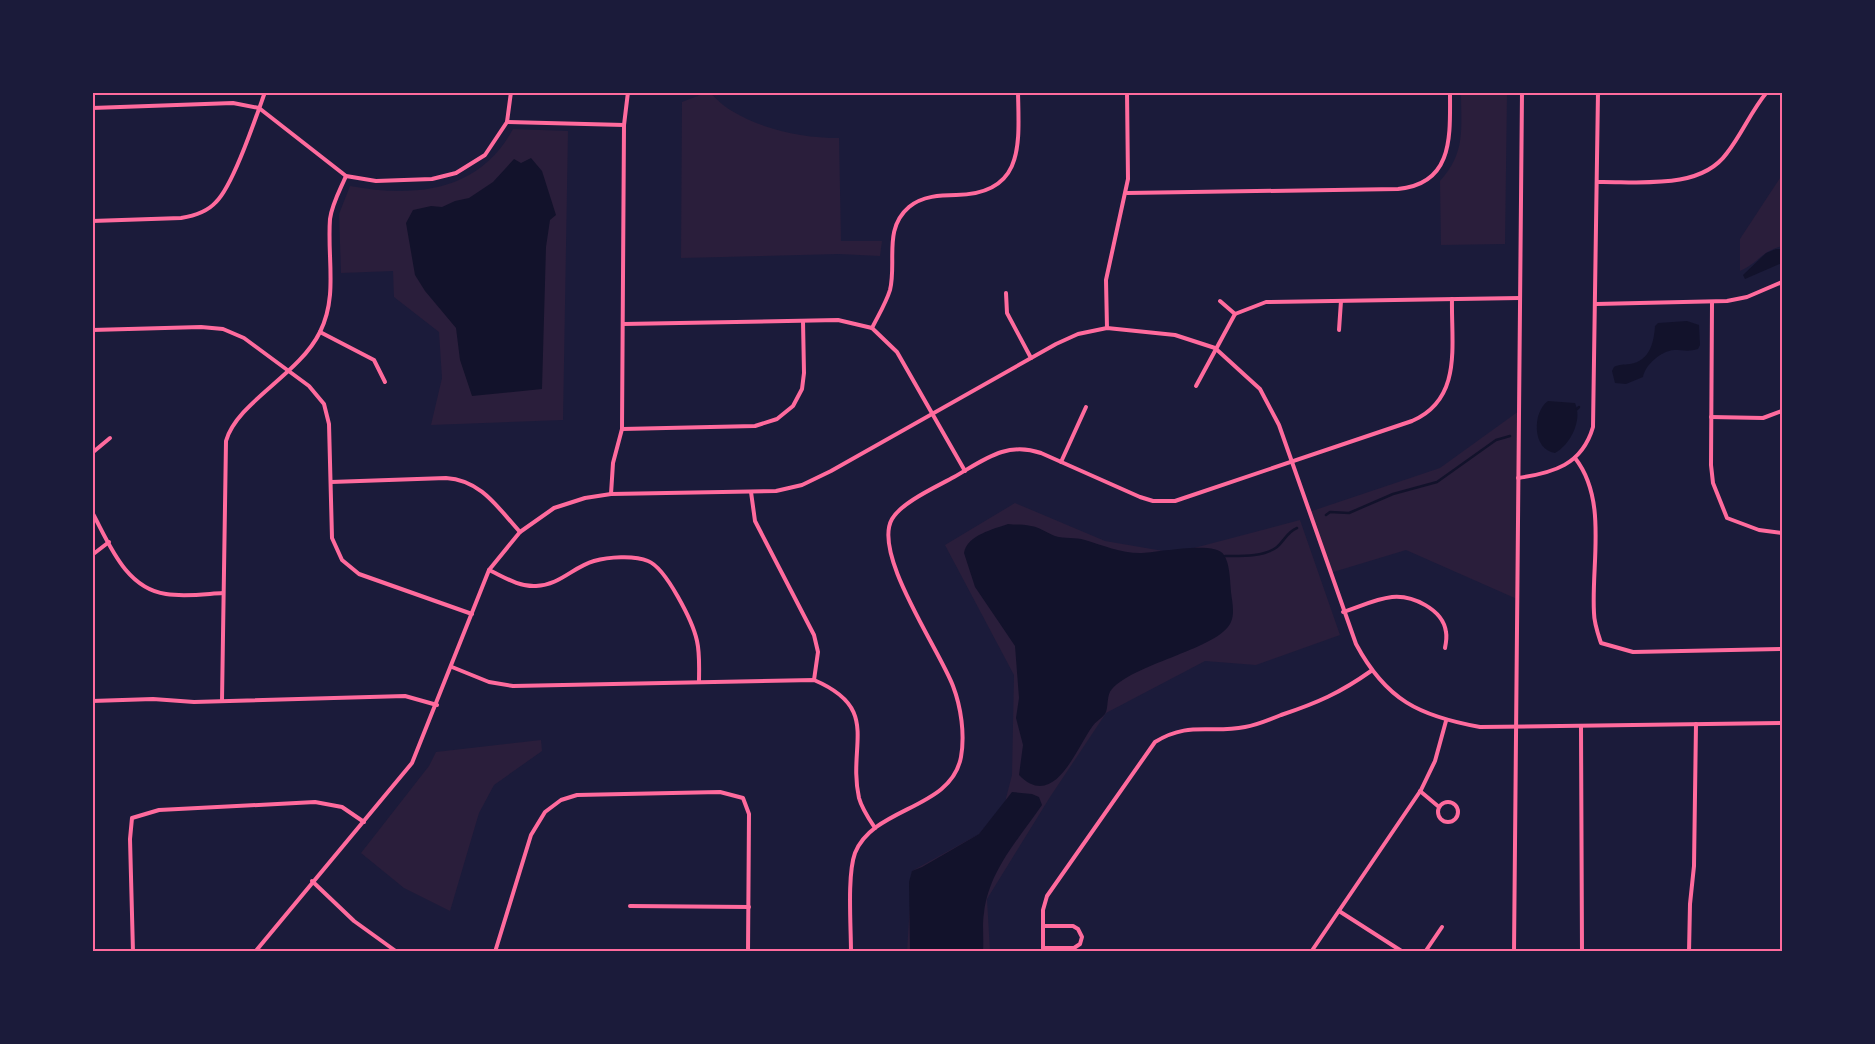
<svg xmlns="http://www.w3.org/2000/svg" width="1875" height="1044" viewBox="0 0 1875 1044" font-family="Overpass,sans-serif">
	<style>
		.green { fill: #2a1e3b }
		.water { fill: #12122b }
		.lines { fill: none; stroke-linecap: round; stroke-linejoin: round }
		.stream { stroke: #12122b; stroke-width: 2.5 }
		.minor { stroke: #ff6b9d; stroke-width: 4 }
		.neatline { fill: none; stroke: #ff6b9d; stroke-width: 2 }
	</style>
	<rect width="100%" height="100%" fill="#1b1b3a"/>
	<g class="green">
		<path d="M1461 93H1507L1505 244 1441 245 1440 181C1466 153 1461 128 1461 93Z"/>
		<path d="M703 94H711C717 99 724 107 732 111 763 130 804 138 839 138L841 241H882L880 256 839 254 681 258 682 102Z"/>
		<path d="M513 129 568 131 563 420 431 425 442 378 439 332 394 297 393 271 341 273 339 214 350 186C415 198 479 192 513 129Z"/>
		<path d="M1782 175V246C1761 252 1758 263 1740 271V239Z"/>
		<polygon points="1519,411 1517,599 1406,550 1330,573 1309,512 1440,468"/>
		<polygon points="1015,503 1105,541 1175,553 1300,520 1340,635 1256,665 1205,661 1106,713 1050,797 987,899 990,951 907,952 912,871 979,834 1005,802 1012,775 1014,675 945,545"/>
		<polygon points="541,740 542,751 494,785 479,813 450,911 404,888 361,853 429,766 436,752"/>
	</g>
	<g class="water">
		<polygon points="531,158 542,171 556,215 550,220 546,247 542,389 472,396 460,360 456,328 425,291 415,275 406,223 413,210 431,206 442,207 455,201 469,198 493,182 514,159 521,163"/>
		<polygon points="1776,249 1782,249 1782,263 1745,279 1743,275 1766,253"/>
		<path d="M1687 321 1699 325 1700 345 1698 349C1689 352 1683 350 1674 350 1661 351 1645 365 1643 377L1626 384 1615 383 1612 371 1614 367C1619 364 1624 365 1630 364 1650 361 1654 342 1655 326L1658 323Z"/>
		<path d="M1548 401 1575 403C1583 420 1570 445 1555 453 1532 450 1532 412 1548 401Z"/>
		<path d="M1008 524C1015 525 1023 524 1031 526 1039 527 1047 533 1055 536 1065 539 1075 537 1085 540 1102 545 1121 553 1140 553 1157 553 1215 540 1224 555 1230 564 1230 581 1231 592 1232 601 1235 613 1231 622 1219 649 1137 662 1112 689 1106 695 1109 707 1105 714 1101 719 1095 722 1092 727 1076 749 1054 811 1019 775L1023 745 1016 718 1019 698 1015 646 975 587 964 553C967 535 994 529 1008 524Z"/>
		<path d="M1012 792 1032 794 1039 797 1042 805C1019 839 989 870 984 913 982 925 984 939 983 951H910L909 882 912 871 922 867 979 834Z"/>
	</g>
	<g class="lines">
		<g class="stream">
			<polyline points="1577,409 1579,407"/>
			<polyline points="1326,515 1330,512 1349,513 1393,494 1437,482 1496,440 1510,436"/>
			<path d="M1225 556C1241 556 1264 557 1277 547 1285 540 1287 532 1297 528"/>
		</g>
		<g class="minor">
			<polyline points="92,108 233,103 259,108 346,176 376,181 432,179 456,173 485,155 507,122 511,92"/>
			<polyline points="507,122 624,125"/>
			<path d="M1597 182C1637 181 1700 191 1727 153 1742 134 1751 111 1767 92"/>
			<path d="M1127 193 1398 189C1454 184 1450 135 1450 92"/>
			<path d="M92 221 181 218C194 216 207 212 216 202 233 186 256 117 265 92"/>
			<polyline points="1006,293 1007,313 1031,358"/>
			<polyline points="1220,301 1235,314 1266,302 1520,298"/>
			<polyline points="1712,303 1711,465 1713,483 1727,518 1759,530 1782,533"/>
			<polyline points="1596,304 1727,301 1747,297 1782,282"/>
			<polyline points="623,324 838,320 872,328 897,352 965,471"/>
			<path d="M872 328C878 316 886 303 890 290 897 262 883 229 909 207 922 196 941 195 956 195 1025 194 1019 144 1018 92"/>
			<polyline points="1107,328 1106,280 1128,179 1127,92"/>
			<polyline points="92,330 201,327 223,329 244,338 309,386 324,404 329,424 332,538 342,560 359,574 472,614"/>
			<polyline points="1339,330 1341,301"/>
			<polyline points="320,332 374,360 385,382"/>
			<polyline points="1196,386 1235,314"/>
			<polyline points="1711,417 1763,418 1782,411"/>
			<polyline points="622,429 755,426 777,419 793,406 802,389 804,373 803,321"/>
			<polyline points="92,453 110,438"/>
			<path d="M1575 458C1608 500 1591 563 1594 613 1594 623 1598 634 1601 643L1633 652 1782 649"/>
			<polyline points="1061,462 1086,407"/>
			<path d="M1518 478C1553 473 1582 465 1593 427L1598 92"/>
			<path d="M331 482 446 478C481 480 498 508 520 532"/>
			<polyline points="751,492 755,521 814,635 818,652 814,680"/>
			<polyline points="611,494 613,463 622,429 624,125 628,92"/>
			<path d="M92 512C109 543 125 588 166 594 185 597 205 594 223 593"/>
			<polyline points="92,555 109,542"/>
			<path d="M489 570C504 577 519 587 536 586 560 585 573 567 594 561 608 557 634 555 648 561 666 568 693 622 697 641 700 654 699 669 699 682"/>
			<path d="M1343 612C1359 607 1375 599 1392 597 1412 595 1443 609 1446 632 1447 637 1446 643 1445 648"/>
			<path d="M452 667 489 682 513 686 814 680C882 709 847 744 859 798 862 809 869 819 875 828"/>
			<polyline points="92,701 153,699 194,702 405,696 437,705"/>
			<path d="M222 701 226 441C237 402 299 375 320 332 338 296 327 258 330 219 332 204 340 190 346 176"/>
			<polyline points="1581,726 1582,952"/>
			<polyline points="1420,791 1439,807"/>
			<circle cx="1448" cy="812" r="10"/>
			<polyline points="312,881 354,921 397,952"/>
			<polyline points="630,906 749,907"/>
			<polyline points="1339,911 1403,952"/>
			<polyline points="1043,926 1073,926 1078,929 1082,937 1080,944 1074,948 1043,948"/>
			<polyline points="133,952 130,839 132,818 159,810 315,802 342,807 364,822"/>
			<path d="M255 952 412 763 489 570 520 532 554 508 585 498 611 494 776 491 802 485 831 471 1056 344 1078 334 1107 328 1175 335 1215 348 1260 389 1279 425 1356 644C1386 700 1419 716 1480 727L1782 723"/>
			<polyline points="495,952 531,835 545,812 561,800 577,795 720,792 743,798 749,814 748,952"/>
			<path d="M851 952C851 926 847 875 855 853 874 806 951 810 961 757 965 734 961 707 953 686 939 649 872 554 892 519 902 502 936 487 954 477 984 460 1006 441 1041 453L1140 497 1153 501H1175L1412 421C1463 399 1451 345 1452 299"/>
			<path d="M1043 952V910L1047 896 1155 742C1189 721 1209 734 1245 727 1257 725 1269 720 1281 715 1317 703 1340 693 1371 671"/>
			<polyline points="1311,952 1421,790 1435,761 1446,721"/>
			<polyline points="1425,952 1442,927"/>
			<polyline points="1514,952 1522,92"/>
			<polyline points="1689,952 1690,904 1694,866 1696,724"/>
		</g>
	</g>
	<rect width="1875" height="1044" fill="none" stroke="#1b1b3a" stroke-width="188"/>
	<rect x="94" y="94" width="1687" height="856" class="neatline"/>
</svg>
